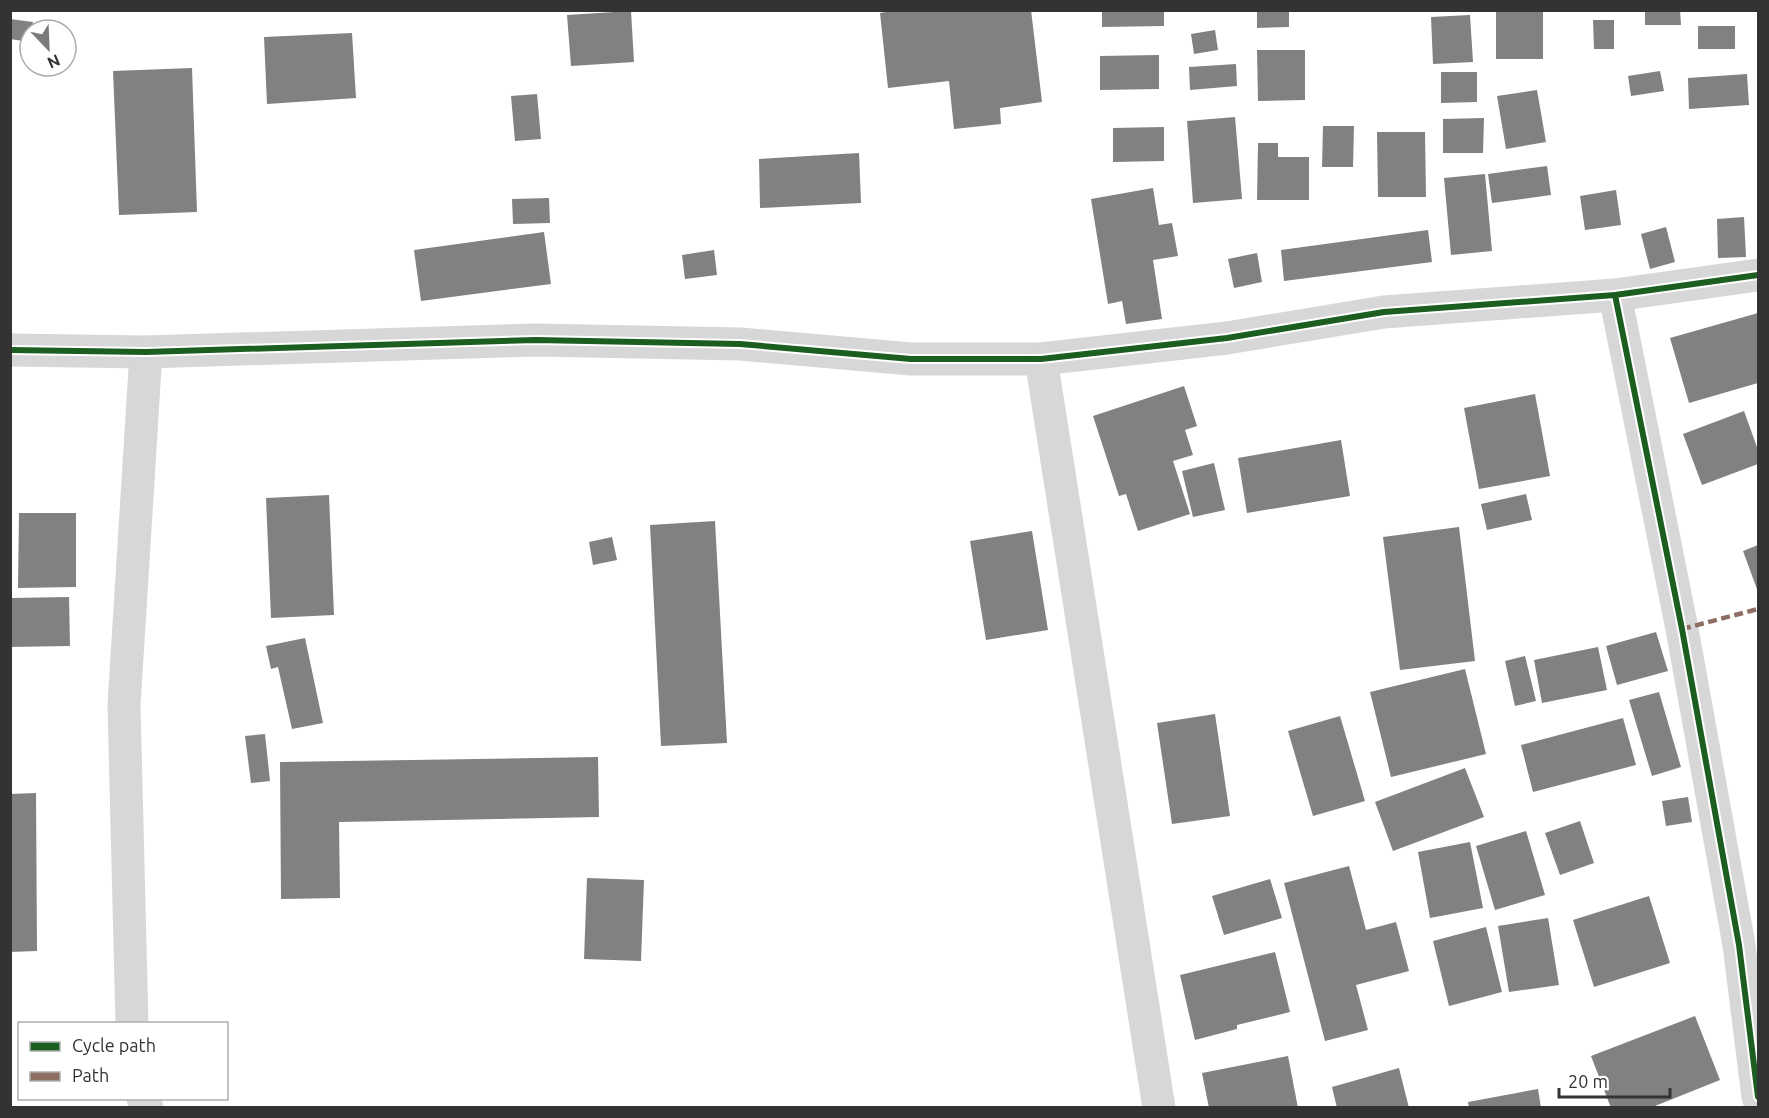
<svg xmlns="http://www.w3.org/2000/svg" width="1769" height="1118" viewBox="0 0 1769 1118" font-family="Ubuntu,sans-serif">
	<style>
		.building { fill: #818181 }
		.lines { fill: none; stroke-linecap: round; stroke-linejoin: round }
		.minor { stroke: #d7d7d7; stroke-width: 33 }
		.quiet { stroke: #8d6e63; stroke-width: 4.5; stroke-dasharray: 9 4.5; stroke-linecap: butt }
		.cycleway-casing { stroke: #fff; stroke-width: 10 }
		.cycleway { stroke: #1b5e20; stroke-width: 6 }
	</style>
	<rect width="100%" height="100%" fill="#fff"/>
	<g class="building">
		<polygon points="897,10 1031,10 1042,102 1000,108 1001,124 954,129 949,81 888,88 880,13"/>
		<polygon points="1102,10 1164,10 1164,26 1102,27"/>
		<polygon points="1257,10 1289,10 1289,27 1257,28"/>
		<rect x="1496" y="10" width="47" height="49"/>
		<polygon points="1645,10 1680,10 1681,25 1645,25"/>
		<polygon points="631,11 634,62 571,66 567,15"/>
		<polygon points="1470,15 1473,62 1433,64 1431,17"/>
		<polygon points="10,19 33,22 30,42 10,39"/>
		<polygon points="1593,20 1614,20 1614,49 1594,49"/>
		<rect x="1698" y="26" width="37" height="23"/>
		<polygon points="1215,30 1218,50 1194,54 1191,34"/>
		<polygon points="352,33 356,98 267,104 264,37"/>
		<polygon points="1257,50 1305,50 1305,100 1258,101"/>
		<polygon points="1159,55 1159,89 1100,90 1100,56"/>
		<polygon points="1236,64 1237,86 1190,90 1189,67"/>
		<polygon points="192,68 197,212 119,215 113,71"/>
		<polygon points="1660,71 1664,91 1631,96 1628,76"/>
		<polygon points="1441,72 1477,72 1477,102 1441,103"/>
		<polygon points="1747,74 1749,105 1689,109 1688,78"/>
		<polygon points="1537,90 1546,142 1506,149 1497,96"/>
		<polygon points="537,94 541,139 515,141 511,96"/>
		<polygon points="1235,117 1242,199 1193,203 1187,121"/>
		<polygon points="1484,118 1483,153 1443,153 1443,119"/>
		<polygon points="1323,126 1354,126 1353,167 1322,167"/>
		<polygon points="1164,127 1164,161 1113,162 1113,128"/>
		<polygon points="1377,132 1425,132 1426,197 1378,197"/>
		<polygon points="1258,143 1278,143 1278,157 1309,157 1309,200 1257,200"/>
		<polygon points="859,153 861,203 760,208 759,159"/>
		<polygon points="1547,166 1551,195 1492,203 1488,174"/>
		<polygon points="1485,174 1492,251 1451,255 1444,178"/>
		<polygon points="1153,188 1159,225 1172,223 1178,256 1153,260 1162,319 1126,324 1122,301 1108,304 1091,199"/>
		<polygon points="1616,190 1621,225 1585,230 1580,196"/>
		<polygon points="549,198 550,223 513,224 512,199"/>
		<polygon points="1744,217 1746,257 1718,258 1717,219"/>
		<polygon points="1666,227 1675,262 1650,269 1641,234"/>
		<polygon points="1428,230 1432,262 1284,281 1281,250"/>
		<polygon points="544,232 551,284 421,301 414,250"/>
		<polygon points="714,250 717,275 685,279 682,255"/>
		<polygon points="1257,253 1262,282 1234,288 1228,259"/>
		<polygon points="1758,313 1758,383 1689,403 1670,338"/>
		<polygon points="1184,386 1197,426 1185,430 1193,455 1173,461 1190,514 1138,531 1126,494 1119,496 1093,416"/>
		<polygon points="1535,394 1550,476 1479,489 1464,408"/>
		<polygon points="1744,411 1758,450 1758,464 1702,485 1683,434"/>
		<polygon points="1341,440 1350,496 1247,513 1238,458"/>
		<polygon points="1214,463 1225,510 1193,517 1182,471"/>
		<polygon points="1526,494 1532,520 1487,530 1481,504"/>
		<polygon points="329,495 334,615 271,618 266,498"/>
		<polygon points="19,513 76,513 76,587 18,588"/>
		<polygon points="715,521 727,743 661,746 650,525"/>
		<polygon points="1459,527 1475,661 1400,670 1383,537"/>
		<polygon points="1032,531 1048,630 986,640 970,541"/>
		<polygon points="612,537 617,560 593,565 589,542"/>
		<polygon points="1758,545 1758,592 1743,551"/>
		<polygon points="69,597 70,646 10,647 10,598"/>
		<polygon points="1656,632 1668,671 1617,685 1606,646"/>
		<polygon points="305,638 323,723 292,729 278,667 271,669 266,646"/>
		<polygon points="1598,647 1607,690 1542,703 1534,660"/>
		<polygon points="1525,656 1536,701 1515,706 1505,661"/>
		<polygon points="1465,669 1486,754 1391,777 1370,692"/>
		<polygon points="1659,692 1681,767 1652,776 1629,700"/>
		<polygon points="1215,714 1230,816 1172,824 1157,723"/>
		<polygon points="1340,716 1365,801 1313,816 1288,731"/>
		<polygon points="1623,718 1636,765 1533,792 1521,745"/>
		<polygon points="265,734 270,781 251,783 245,736"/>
		<polygon points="598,757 599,817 339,822 340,898 281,899 280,762"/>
		<polygon points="1465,768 1484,817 1393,851 1375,802"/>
		<polygon points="36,793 37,951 10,952 10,794"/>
		<polygon points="1688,797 1692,822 1666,826 1662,801"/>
		<polygon points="1580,821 1594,863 1560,875 1545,833"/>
		<polygon points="1526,831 1545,895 1495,910 1476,846"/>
		<polygon points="1470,842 1483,908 1430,918 1418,852"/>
		<polygon points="1349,866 1366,930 1396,922 1409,971 1356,985 1368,1030 1325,1041 1284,883"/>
		<polygon points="587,878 644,880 641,961 584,959"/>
		<polygon points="1270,879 1282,918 1224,935 1212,896"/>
		<polygon points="1649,896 1670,963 1594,987 1573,920"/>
		<polygon points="1548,918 1559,985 1509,992 1498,926"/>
		<polygon points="1486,927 1502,992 1449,1006 1433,941"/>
		<polygon points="1275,952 1290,1012 1237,1025 1237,1029 1195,1040 1180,975"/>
		<polygon points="1695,1016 1720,1080 1650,1108 1611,1108 1591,1056"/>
		<polygon points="1288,1056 1298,1108 1209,1108 1202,1073"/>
		<polygon points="1399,1068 1409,1108 1337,1108 1332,1087"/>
		<polygon points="1538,1089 1541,1108 1469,1108 1468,1102"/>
	</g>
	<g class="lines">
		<g class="minor">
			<polyline points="1615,295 1682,629 1739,945 1758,1097"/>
			<polyline points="10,350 146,352 536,340 740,344 911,359 1041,359 1227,338 1384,312 1615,295 1758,275"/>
			<polyline points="1041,359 1159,1108"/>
			<polyline points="132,1024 124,705 146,352"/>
			<polyline points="143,1098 147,1108"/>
		</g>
		<polyline class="quiet" points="1682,629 1758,609"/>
		<g class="cycleway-casing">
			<g id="cycleway">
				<polyline points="1615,295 1682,629 1739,945 1758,1097"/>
				<polyline points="10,350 146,352 536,340 740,344 911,359 1041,359 1227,338 1384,312 1615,295 1758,275"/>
			</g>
		</g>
		<use href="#cycleway" class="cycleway"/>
	</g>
	<rect width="1769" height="1118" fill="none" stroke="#333333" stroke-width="24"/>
	<rect x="18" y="1022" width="210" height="78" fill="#ffffff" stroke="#adadad" stroke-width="1.5"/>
	<rect x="30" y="1042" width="30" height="9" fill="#1b5e20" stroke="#adadad" stroke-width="1.5"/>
	<text x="72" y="1052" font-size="18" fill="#333333">Cycle path</text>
	<rect x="30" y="1072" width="30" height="9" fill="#8d6e63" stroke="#adadad" stroke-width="1.5"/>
	<text x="72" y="1082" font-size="18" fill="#333333">Path</text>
	<g transform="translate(48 48) rotate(157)"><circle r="28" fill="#ffffff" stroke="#adadad" stroke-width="1.5"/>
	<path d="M0-4.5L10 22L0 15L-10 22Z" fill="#7a7a7a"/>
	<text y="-9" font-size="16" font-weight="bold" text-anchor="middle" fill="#333333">N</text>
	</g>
	<path d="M1559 1088v9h111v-9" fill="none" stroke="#333333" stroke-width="3"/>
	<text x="1568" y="1088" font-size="18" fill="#333333" stroke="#ffffff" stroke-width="4.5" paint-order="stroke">20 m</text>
</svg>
